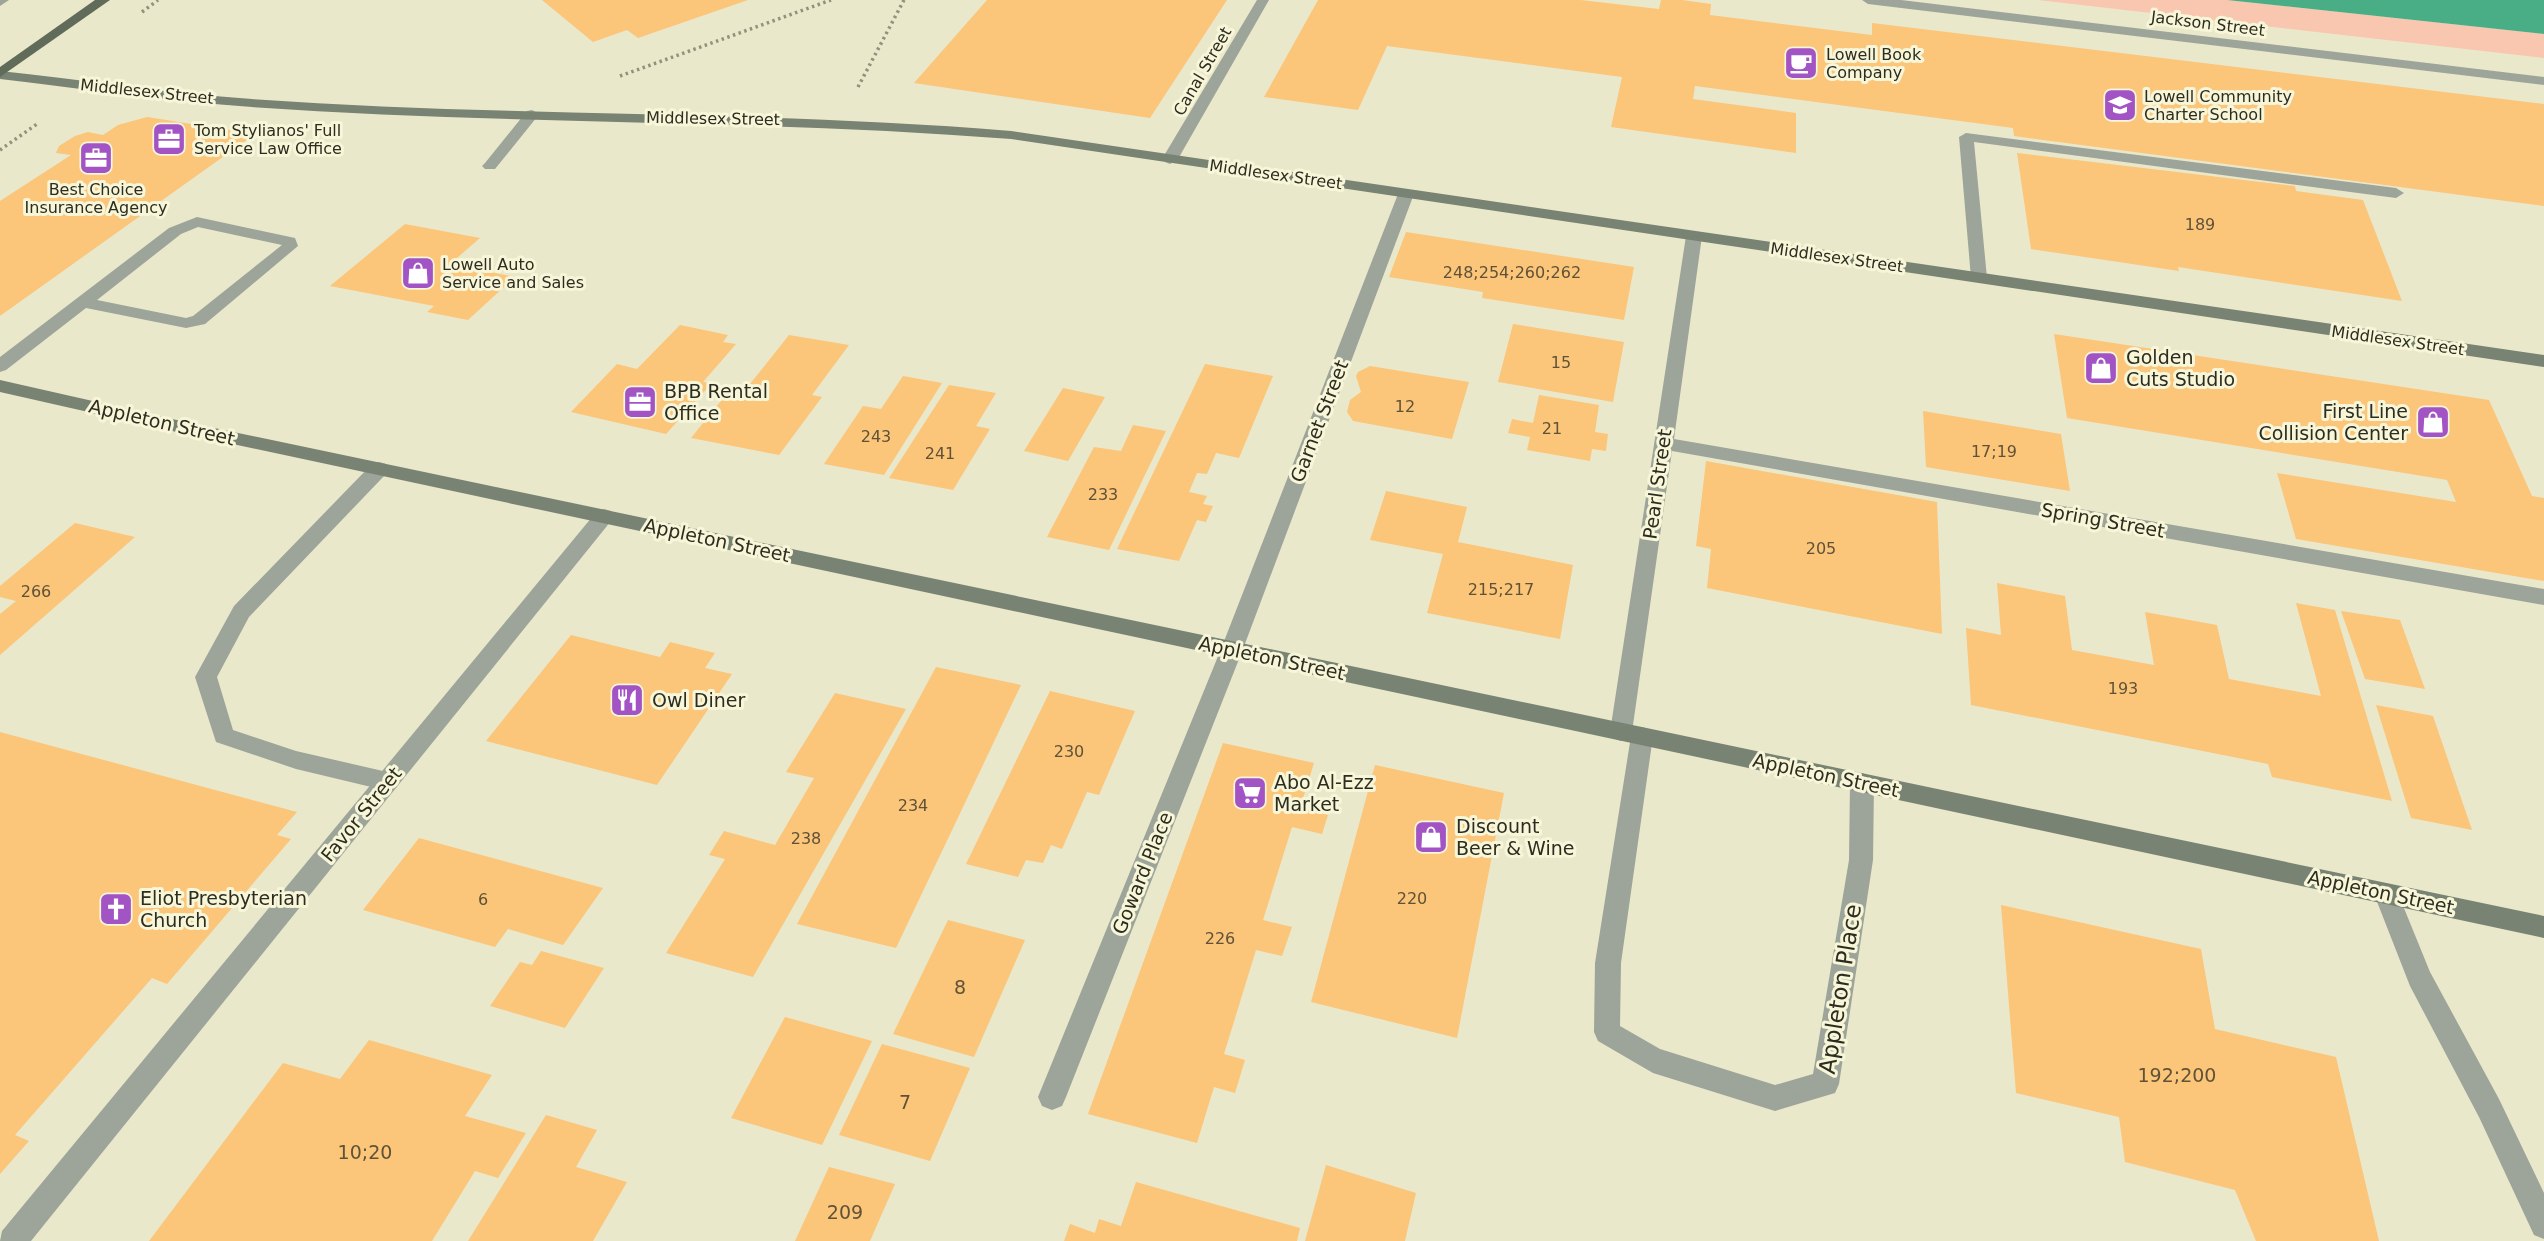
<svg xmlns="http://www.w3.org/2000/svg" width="2544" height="1241" viewBox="0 0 2544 1241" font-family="'DejaVu Sans',sans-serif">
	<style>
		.green { fill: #f9c6b0 }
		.water { fill: #49ae86 }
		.building { fill: #fbc57a }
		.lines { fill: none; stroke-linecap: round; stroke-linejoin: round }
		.path { stroke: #93917d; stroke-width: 3.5; stroke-dasharray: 2.5 3.5; stroke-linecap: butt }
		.lane { fill: #9da499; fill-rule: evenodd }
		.street { fill: #9da499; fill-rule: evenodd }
		.secondary { fill: #798373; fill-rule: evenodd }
		.primary { fill: #606c59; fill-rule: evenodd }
		.labels { text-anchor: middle; stroke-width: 6; stroke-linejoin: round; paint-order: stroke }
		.far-street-label { font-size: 16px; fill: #2d2c21; stroke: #f7f6d8 }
		.far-poi-label { font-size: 16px; fill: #2d2c21; stroke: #f7f6d8; text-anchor: start }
		.number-label { font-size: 16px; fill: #605237 }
		.poi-label { font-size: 19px; fill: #2d2c21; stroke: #f7f6d8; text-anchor: start }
		.street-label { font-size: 19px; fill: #2d2c21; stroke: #f7f6d8 }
		.near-number-label { font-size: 19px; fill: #605237 }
		.near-street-label { font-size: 23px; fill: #2d2c21; stroke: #f7f6d8 }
	</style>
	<rect width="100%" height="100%" fill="#eae8cb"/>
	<polygon class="green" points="2038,0 2227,0 2544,34 2544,58"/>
	<polygon class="water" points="2227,0 2544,0 2544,34"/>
	<g class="building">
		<polygon points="542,0 748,0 638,38 627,30 593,42"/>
		<polygon points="987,0 1227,0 1150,118 914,83"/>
		<polygon points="1318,0 1581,0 1659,9 1661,0 1682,0 1711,4 1710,15 1872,35 1872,23 2544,104 2544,206 2014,136 2013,128 1695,86 1693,99 1796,113 1796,153 1611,127 1622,77 1387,46 1358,110 1264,97"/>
		<polygon points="147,117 255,134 0,316 0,201 71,155 56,153 59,146 75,136 88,132 103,135 118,125"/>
		<polygon points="2017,153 2295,186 2296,191 2363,200 2402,301 2178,267 2179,271 2031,249"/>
		<polygon points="405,224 480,238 450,264 515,277 468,320 427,312 434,306 330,286"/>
		<polygon points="1406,232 1634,267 1624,320 1482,298 1483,292 1389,277"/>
		<polygon points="1513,324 1624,342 1613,402 1498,382"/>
		<polygon points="680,325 728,335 723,342 736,344 703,382 712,383 666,434 571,412 617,364 637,369"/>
		<polygon points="2054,334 2489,400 2532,496 2544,498 2544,581 2296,539 2277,473 2456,502 2447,480 2067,418"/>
		<polygon points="789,335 849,345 812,395 822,397 779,455 691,438 733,386 746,389"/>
		<polygon points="1205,364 1273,376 1239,458 1216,453 1207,474 1197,473 1189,492 1207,496 1203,504 1213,506 1206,522 1197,520 1179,561 1117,549"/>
		<polygon points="1370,366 1469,382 1452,439 1353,421 1347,412 1350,400 1361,392 1356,376 1358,372"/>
		<polygon points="903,376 942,383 884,475 824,464 863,406 881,409"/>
		<polygon points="949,385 996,393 976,426 990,429 953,490 889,478"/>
		<polygon points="1063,388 1105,397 1068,461 1024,451"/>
		<polygon points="1539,395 1599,405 1595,432 1608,434 1606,451 1592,449 1590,461 1527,450 1530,437 1508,433 1512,419 1533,423"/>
		<polygon points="1923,411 2061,434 2070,491 1926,467"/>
		<polygon points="1133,425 1166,431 1109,550 1047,537 1094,447 1121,451"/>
		<polygon points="1706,461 1937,502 1942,634 1707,588 1711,549 1696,546"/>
		<polygon points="1386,491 1467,507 1458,542 1573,565 1560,639 1427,613 1443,554 1370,540"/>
		<polygon points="75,523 135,537 0,655 0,614 16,601 0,597 0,586"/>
		<polygon points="1997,583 2065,596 2072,650 2154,665 2145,612 2217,625 2229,679 2321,696 2296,603 2335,610 2392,801 2272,777 2268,764 1971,705 1966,628 2001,635"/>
		<polygon points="2341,611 2400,620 2425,689 2365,679"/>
		<polygon points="571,635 660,657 670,642 715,653 705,668 732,674 657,785 486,741"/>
		<polygon points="936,667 1021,685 896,948 797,924"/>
		<polygon points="1050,691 1135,711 1099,795 1087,792 1062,849 1051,845 1043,863 1026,860 1018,877 966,864"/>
		<polygon points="835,693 906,709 753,977 666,953 725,859 709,855 724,831 775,845 814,778 786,772"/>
		<polygon points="2376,705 2433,716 2472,830 2411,818"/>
		<polygon points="0,732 297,812 277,835 291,839 167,984 152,978 15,1135 29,1141 0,1174"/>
		<polygon points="1223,743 1314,763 1300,808 1328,815 1322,834 1292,827 1263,920 1292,927 1282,956 1256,950 1224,1054 1245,1060 1235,1093 1214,1087 1197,1143 1088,1114"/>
		<polygon points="1375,765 1504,793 1457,1038 1311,1002"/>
		<polygon points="419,838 603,888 563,945 508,929 495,947 363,910"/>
		<polygon points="2001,905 2201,949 2215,1029 2336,1057 2379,1241 2256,1241 2235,1190 2125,1162 2119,1117 2016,1093"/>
		<polygon points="948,920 1025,940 974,1057 893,1034"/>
		<polygon points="541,951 604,968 565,1028 490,1006 520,962 532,965"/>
		<polygon points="785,1017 872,1041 822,1145 731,1118"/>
		<polygon points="369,1040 492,1075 465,1116 526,1133 498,1178 475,1171 432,1241 149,1241 283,1063 340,1079"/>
		<polygon points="882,1044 970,1068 930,1161 839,1135"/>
		<polygon points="546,1115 597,1130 576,1167 627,1182 593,1241 468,1241"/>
		<polygon points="1326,1165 1416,1193 1405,1241 1305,1241"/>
		<polygon points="829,1167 895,1184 870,1241 795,1241"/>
		<polygon points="1136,1182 1300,1228 1297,1241 1064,1241 1070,1224 1095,1233 1099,1219 1121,1226"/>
	</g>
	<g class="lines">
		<g class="path">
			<polyline points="142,12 158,0"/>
			<polyline points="620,76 831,0"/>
			<polyline points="858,87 904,0"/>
			<polyline points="0,150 37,124"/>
		</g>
		<g class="lane">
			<polygon points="0,0 9,0 0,6"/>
			<polygon points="532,110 539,114 537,117 495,169 485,169 482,166 485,163 527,111"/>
			<polygon points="1966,133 2396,188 2404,193 2396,198 1974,142 1987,278 1979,283 1971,278 1959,137"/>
			<path d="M197 217 295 238 298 246 205 324 186 328 86 308 6 370 0 372V357L169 228ZM198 227 282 245 193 316 186 318 97 300 181 234Z"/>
			<polygon points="379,462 386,464 389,469 386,474 249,617 217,677 233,730 296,751 396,774 400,781 396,788 388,791 296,769 216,742 195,677 234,606 372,464"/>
			<polygon points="2386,883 2395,886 2430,972 2499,1099 2544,1193 2544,1239 2534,1235 2479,1117 2410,986 2374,894 2377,886"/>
		</g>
		<g class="street">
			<polygon points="1257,0 1269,0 1178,159 1170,164 1165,162 1162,159"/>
			<polygon points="1862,0 1901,0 2544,77 2544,85 1868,4"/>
			<polygon points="1406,189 1414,194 1243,649 1066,1097 1062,1106 1052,1110 1042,1106 1038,1097 1221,649 1398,194"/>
			<polygon points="1694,231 1702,236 1674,439 2544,589 2544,605 1672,451 1632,732 1629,738 1621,741 1613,738 1610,732 1686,236"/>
			<polygon points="604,509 611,511 614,516 611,521 31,1241 0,1241 2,1231 597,511"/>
			<polygon points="1642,727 1650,730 1653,736 1621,963 1620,1026 1660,1049 1775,1085 1813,1074 1849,860 1850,783 1854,776 1862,773 1870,776 1874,783 1873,860 1839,1084 1835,1093 1775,1111 1653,1073 1598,1041 1594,1032 1595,963 1631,736 1634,730"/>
		</g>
		<g class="secondary">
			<path d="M0 71C84 80 168 93 252 99 505 117 758 110 1011 131L2544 355V367L1011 139C758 119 505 125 252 107 168 101 84 89 0 79Z"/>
			<polygon points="0,380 181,421 2544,916 2544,938 181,433 0,392"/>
		</g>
		<polygon class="primary" points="95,0 110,0 0,77 0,67"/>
	</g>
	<defs>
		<g id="cafe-square" transform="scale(1.75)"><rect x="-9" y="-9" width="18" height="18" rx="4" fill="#a253c4" stroke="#f7f6d8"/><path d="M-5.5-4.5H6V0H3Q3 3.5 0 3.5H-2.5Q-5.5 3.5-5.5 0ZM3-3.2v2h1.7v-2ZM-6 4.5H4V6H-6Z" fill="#fff"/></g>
		<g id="school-square" transform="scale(1.75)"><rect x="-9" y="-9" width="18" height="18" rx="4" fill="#a253c4" stroke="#f7f6d8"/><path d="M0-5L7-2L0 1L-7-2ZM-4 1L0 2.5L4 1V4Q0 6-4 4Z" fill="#fff"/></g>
		<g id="office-square" transform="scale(1.75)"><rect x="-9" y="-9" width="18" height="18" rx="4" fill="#a253c4" stroke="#f7f6d8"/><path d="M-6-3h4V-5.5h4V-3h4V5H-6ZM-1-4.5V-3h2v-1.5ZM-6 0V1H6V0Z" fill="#fff"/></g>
		<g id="shop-square" transform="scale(1.75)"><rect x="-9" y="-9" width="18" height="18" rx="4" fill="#a253c4" stroke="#f7f6d8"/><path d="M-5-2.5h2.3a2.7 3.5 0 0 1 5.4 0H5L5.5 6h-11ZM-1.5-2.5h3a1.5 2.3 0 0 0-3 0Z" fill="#fff"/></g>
		<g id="restaurant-square" transform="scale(1.75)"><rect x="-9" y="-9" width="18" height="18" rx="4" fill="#a253c4" stroke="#f7f6d8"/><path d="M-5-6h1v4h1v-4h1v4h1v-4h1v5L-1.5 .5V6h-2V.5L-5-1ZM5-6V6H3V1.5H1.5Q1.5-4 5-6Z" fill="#fff"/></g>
		<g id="supermarket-square" transform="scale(1.75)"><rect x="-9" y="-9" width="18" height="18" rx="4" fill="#a253c4" stroke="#f7f6d8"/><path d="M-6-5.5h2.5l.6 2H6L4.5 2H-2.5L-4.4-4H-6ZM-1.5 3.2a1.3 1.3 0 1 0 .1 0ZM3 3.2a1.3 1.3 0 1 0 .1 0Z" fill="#fff"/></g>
		<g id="church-square" transform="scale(1.75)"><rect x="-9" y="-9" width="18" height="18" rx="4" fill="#a253c4" stroke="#f7f6d8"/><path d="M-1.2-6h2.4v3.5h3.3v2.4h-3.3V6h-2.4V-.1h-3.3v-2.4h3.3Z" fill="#fff"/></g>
	</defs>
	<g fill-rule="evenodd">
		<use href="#cafe-square" x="1801" y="63"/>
		<use href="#school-square" x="2120" y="105"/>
		<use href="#office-square" x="169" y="139"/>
		<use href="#office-square" x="96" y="158"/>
		<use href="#shop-square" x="418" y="273"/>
		<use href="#shop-square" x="2101" y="368"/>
		<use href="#office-square" x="640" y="402"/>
		<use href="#shop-square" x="2433" y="422"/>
		<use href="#restaurant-square" x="627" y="700"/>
		<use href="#supermarket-square" x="1250" y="793"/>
		<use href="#shop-square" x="1431" y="837"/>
		<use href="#church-square" x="116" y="909"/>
	</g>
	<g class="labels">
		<g class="far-street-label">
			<text transform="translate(2208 23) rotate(7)" y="6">Jackson Street</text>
			<text transform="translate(1202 71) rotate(-60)" y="6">Canal Street</text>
			<text transform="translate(147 91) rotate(6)" y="6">Middlesex Street</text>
			<text transform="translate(713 118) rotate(1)" y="6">Middlesex Street</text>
			<text transform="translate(1276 174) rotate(8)" y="6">Middlesex Street</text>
			<text transform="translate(1837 257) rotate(8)" y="6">Middlesex Street</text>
			<text transform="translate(2398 340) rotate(8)" y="6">Middlesex Street</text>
		</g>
		<g class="far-poi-label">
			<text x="1826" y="60">Lowell Book<tspan x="1826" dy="18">Company</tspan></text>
			<text x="2144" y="102">Lowell Community<tspan x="2144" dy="18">Charter School</tspan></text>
			<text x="194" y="136">Tom Stylianos' Full<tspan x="194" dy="18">Service Law Office</tspan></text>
			<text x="96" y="195" text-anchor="middle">Best Choice<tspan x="96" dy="18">Insurance Agency</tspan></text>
			<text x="442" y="270">Lowell Auto<tspan x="442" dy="18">Service and Sales</tspan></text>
		</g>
		<g class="number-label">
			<text x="2200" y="230">189</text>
			<text x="1512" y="278">248;254;260;262</text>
			<text x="1561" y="368">15</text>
			<text x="1405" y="412">12</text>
			<text x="1552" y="434">21</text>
			<text x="876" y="442">243</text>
			<text x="1994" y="457">17;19</text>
			<text x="940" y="459">241</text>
			<text x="1103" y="500">233</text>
			<text x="1821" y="554">205</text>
			<text x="1501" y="595">215;217</text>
			<text x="36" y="597">266</text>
			<text x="2123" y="694">193</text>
			<text x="1069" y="757">230</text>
			<text x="913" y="811">234</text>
			<text x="806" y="844">238</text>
			<text x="1412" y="904">220</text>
			<text x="483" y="905">6</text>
			<text x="1220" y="944">226</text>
		</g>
		<g class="poi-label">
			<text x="2126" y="364">Golden<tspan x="2126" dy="22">Cuts Studio</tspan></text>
			<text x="664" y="398">BPB Rental<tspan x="664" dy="22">Office</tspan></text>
			<text x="2408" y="418" text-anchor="end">First Line<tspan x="2408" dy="22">Collision Center</tspan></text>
			<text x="652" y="707">Owl Diner</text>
			<text x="1274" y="789">Abo Al-Ezz<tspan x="1274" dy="22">Market</tspan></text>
			<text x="1456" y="833">Discount<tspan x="1456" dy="22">Beer &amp; Wine</tspan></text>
			<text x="140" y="905">Eliot Presbyterian<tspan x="140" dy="22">Church</tspan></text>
		</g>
		<g class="street-label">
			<text transform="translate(1319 421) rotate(-69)" y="7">Garnet Street</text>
			<text transform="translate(162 422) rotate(13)" y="7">Appleton Street</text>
			<text transform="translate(1657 484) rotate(-82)" y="7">Pearl Street</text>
			<text transform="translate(2103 520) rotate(10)" y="7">Spring Street</text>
			<text transform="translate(717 540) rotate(12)" y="7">Appleton Street</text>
			<text transform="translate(1272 658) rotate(12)" y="7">Appleton Street</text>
			<text transform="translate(1826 775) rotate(12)" y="7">Appleton Street</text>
			<text transform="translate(361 814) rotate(-51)" y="7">Favor Street</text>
			<text transform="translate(1142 873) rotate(-68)" y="7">Goward Place</text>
			<text transform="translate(2381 892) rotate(12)" y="7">Appleton Street</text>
		</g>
		<g class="near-number-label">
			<text x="960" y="994">8</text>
			<text x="2177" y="1082">192;200</text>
			<text x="905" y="1109">7</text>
			<text x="365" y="1159">10;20</text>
			<text x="845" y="1219">209</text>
		</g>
		<g class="near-street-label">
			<text transform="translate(1840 989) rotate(-81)" y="8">Appleton Place</text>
		</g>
	</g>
</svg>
